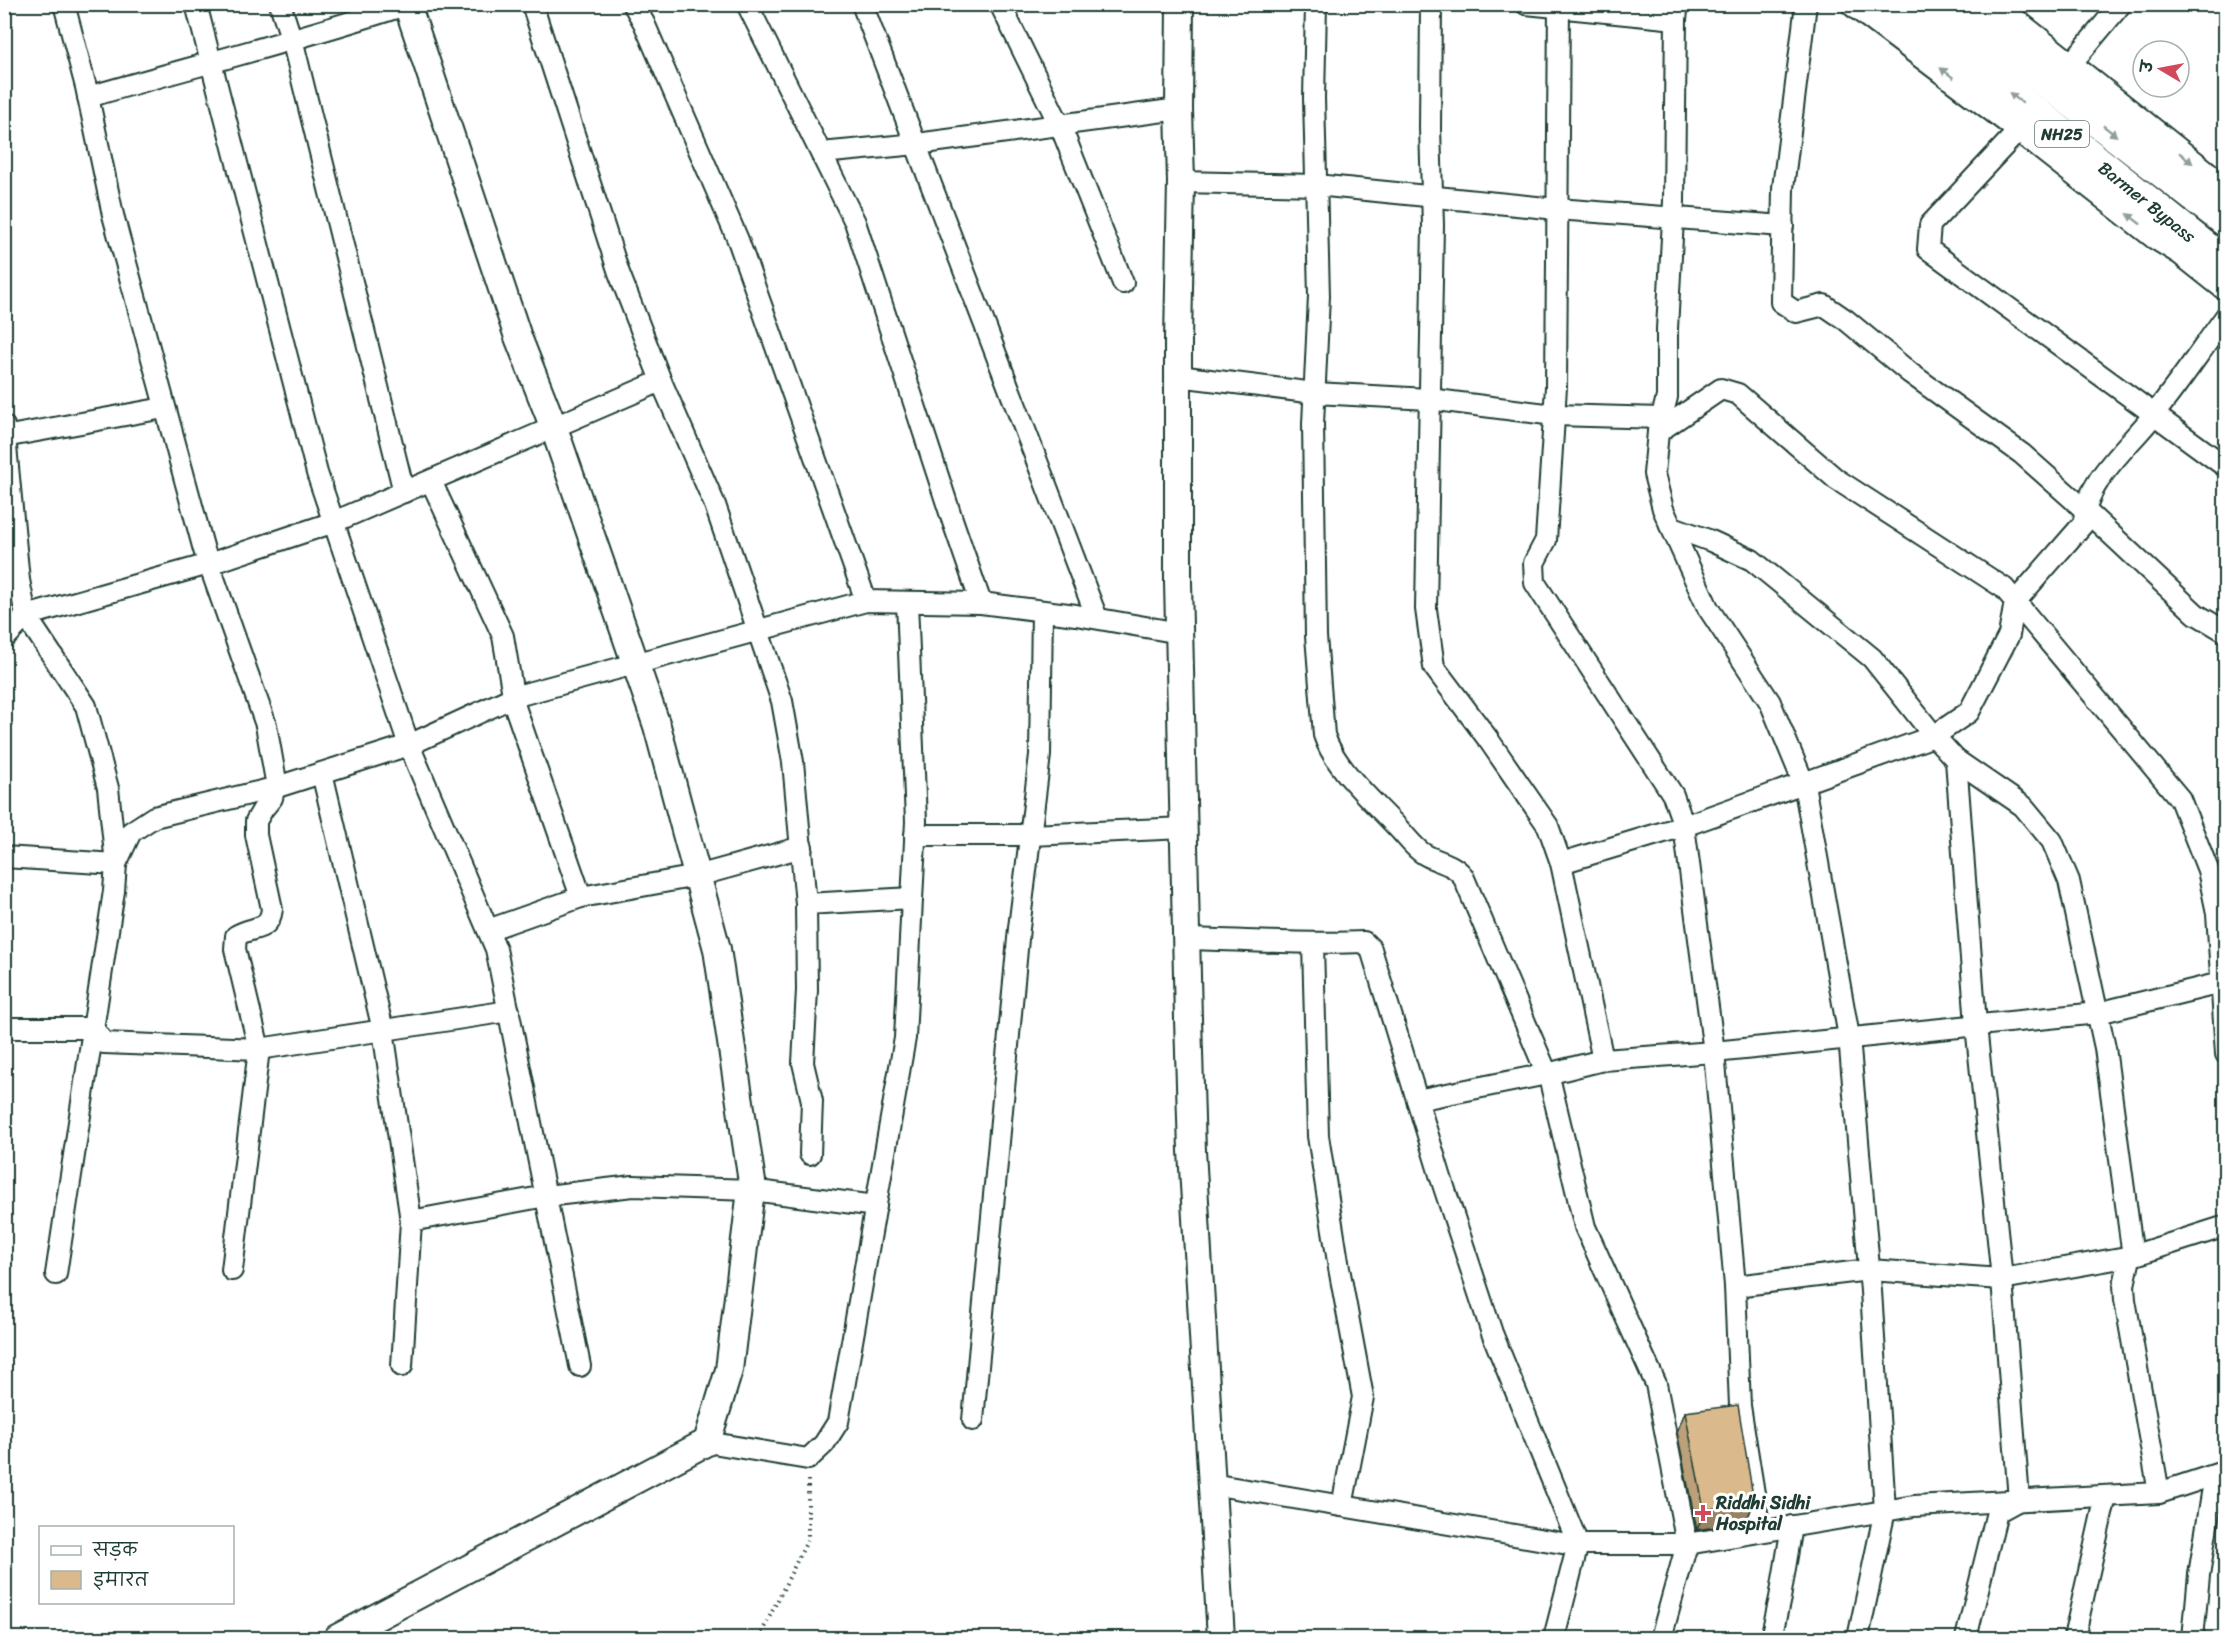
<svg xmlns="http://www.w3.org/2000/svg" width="2230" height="1643" viewBox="0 0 2230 1643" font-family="Sriracha,'Playpen Sans Deva',sans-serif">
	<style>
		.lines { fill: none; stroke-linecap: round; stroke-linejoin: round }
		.minor-casing { stroke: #1f3d34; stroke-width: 24 }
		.tertiary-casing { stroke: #1f3d34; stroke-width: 30 }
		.trunk-casing { stroke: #1f3d34; stroke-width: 38 }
		.path { stroke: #1f3d34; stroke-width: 4; stroke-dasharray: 1.5 4.5; stroke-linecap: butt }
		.minor { stroke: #fff; stroke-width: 20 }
		.tertiary { stroke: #fff; stroke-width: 26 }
		.trunk { stroke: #fff; stroke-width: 33 }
		.wall { fill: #bba079; stroke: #1f3d34; stroke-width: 1.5 }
		.shaded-wall { fill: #998263; stroke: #1f3d34; stroke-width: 1.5 }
		.building { fill: #daba8d; stroke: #1f3d34; stroke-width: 1.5 }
		.oneway { fill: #8f9e9a }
		.poi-dot { fill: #d1495b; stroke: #fff; stroke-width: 2 }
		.labels { text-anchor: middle; stroke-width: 6; stroke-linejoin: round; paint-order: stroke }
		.shield { fill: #fff; stroke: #627771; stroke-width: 1.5 }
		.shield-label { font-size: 16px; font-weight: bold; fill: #1f3d34 }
		.street-label { font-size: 18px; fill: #1f3d34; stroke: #fff }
		.poi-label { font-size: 18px; font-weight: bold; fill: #1f3d34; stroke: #fff; text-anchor: start }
	</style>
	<rect width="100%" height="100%" fill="#fff"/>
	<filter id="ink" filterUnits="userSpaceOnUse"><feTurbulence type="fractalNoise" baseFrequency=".0167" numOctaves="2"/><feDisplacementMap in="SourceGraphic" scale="12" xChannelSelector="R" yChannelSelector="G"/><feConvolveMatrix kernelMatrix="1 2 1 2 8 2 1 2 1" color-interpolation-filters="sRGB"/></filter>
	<g filter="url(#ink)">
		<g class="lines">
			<g class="minor-casing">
				<g id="minor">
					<path d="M64 4 86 87 113 215 204 550 266 725 276 781 272 798 263 809 256 821V835L272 909C269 933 253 925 236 936L235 949 259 1049 232 1270"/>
					<polyline points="196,4 317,473 409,745 496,949 580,1366"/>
					<polyline points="280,4 294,47 404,492"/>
					<polyline points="532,4 619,273 661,381 715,505 782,701 793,762 806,904 807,990 803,1063 812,1101 810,1154"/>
					<polyline points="633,4 644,23 738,240 866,601"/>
					<polyline points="747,4 855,222 952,519 981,603"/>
					<polyline points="862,4 1097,618"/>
					<polyline points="1000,4 1062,130 1123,283"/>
					<path d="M1316 4 1314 98 1319 296 1313 424 1316 636 1324 735C1335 769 1374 802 1398 828 1406 836 1414 848 1424 854 1437 862 1453 863 1463 876L1550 1081 1585 1227 1656 1384 1687 1544 1661 1638"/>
					<polyline points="1431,4 1430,128 1433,225 1426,609 1434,667 1488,739 1548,826 1561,863 1603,1060"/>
					<polyline points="1526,4 1676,19"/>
					<polyline points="1559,4 1556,387 1546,540 1534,563 1535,583 1673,795 1684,826 1714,1052 1735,1286 1740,1406 1760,1531"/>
					<polyline points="1678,4 1676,19 1674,201 1667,329 1667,397 1658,432 1654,474 1663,509 1708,608 1770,702 1804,784 1849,1037 1871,1291 1885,1510 1858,1638"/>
					<polyline points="1806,4 1783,188 1781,302 1796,312 1824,305 1846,320 1910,373 2022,454 2084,509 2196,614 2226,632"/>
					<polyline points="2070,65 2121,4"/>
					<path d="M88 97C195 66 302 39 408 4"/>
					<polyline points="2020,129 1930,225 1928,249 2226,467"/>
					<polyline points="821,153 917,144 1179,109"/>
					<polyline points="1181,182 1316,185 1557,209 1783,226"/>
					<polyline points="1178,376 1315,393 1429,399 1554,415 1662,418"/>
					<polyline points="4,426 19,580 26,616 4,639"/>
					<polyline points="1658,432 1721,389 1738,394 1836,479 2004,588 2180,799 2208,870 2217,913 2226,1054"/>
					<polyline points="4,437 164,408"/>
					<polyline points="431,481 503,636 515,707 581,897"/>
					<polyline points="1670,526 1711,541 1752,560 1872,658 1934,736 1956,760 1976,1025 2002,1279 2019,1500 1997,1512 1966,1638"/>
					<polyline points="1956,760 2023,806 2052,841 2069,881 2105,1048 2132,1249 2124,1285 2125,1300 2159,1493"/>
					<polyline points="322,773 383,1030 411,1221 402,1366"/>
					<polyline points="915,835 1031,835 1184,828"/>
					<polyline points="4,857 116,864 131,832 154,817 274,788 409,745 513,697 866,601 981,603 1076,615 1180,633"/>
					<path d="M1561 863 1684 826 1934 736 1969 712 2009 635 2015 602 2084 523C2084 481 2131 445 2155 413 2180 382 2202 349 2226 316"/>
					<polyline points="806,904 912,898"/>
					<polyline points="488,930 581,897 697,876 802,847"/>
					<path d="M1186 939C1246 940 1305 945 1364 942L1371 949 1441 1178 1492 1333 1578 1544 1554 1638"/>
					<polyline points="1313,944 1318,1136 1339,1268 1363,1397 1342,1506"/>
					<polyline points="4,1028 93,1028 104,1043 259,1049 509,1011"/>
					<polyline points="1417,1100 1547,1074 1603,1060 1714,1052 2098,1013 2221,983"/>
					<polyline points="411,1221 546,1196 633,1186 751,1190 876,1206"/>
					<polyline points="56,1274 114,891 116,864 108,788 86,706 26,616 209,564 334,522 661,381"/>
					<polyline points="1735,1286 1869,1270 2002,1279 2132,1256 2226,1226"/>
					<polyline points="973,1420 1019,928 1040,755 1042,611"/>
					<polyline points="707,1442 808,1459 824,1444 838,1422 905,1038 916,821 907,602"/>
					<polyline points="1211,1484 1568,1544 1687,1544 1914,1506 2159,1493 2226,1471"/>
					<polyline points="1771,1638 1780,1598 1792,1526"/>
					<polyline points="2074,1638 2106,1496"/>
					<polyline points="2193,1638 2199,1575 2215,1475"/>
				</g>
			</g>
			<g class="tertiary-casing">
				<g id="tertiary">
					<polyline points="1180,4 1179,109 1181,182 1178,340 1178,582 1188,1019 1192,1151 1221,1638"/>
					<polyline points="1855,4 2007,119 2156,236 2182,252 2226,287"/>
					<polyline points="1992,4 2226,190"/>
					<polyline points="337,1638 707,1442 729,1370 752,1182 717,949 657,726 554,428 518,337 407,4"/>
				</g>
			</g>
			<g class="trunk-casing">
				<g id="trunk">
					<path id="s1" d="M1898 4 2226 265"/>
					<polyline points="1948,4 2226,220"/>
				</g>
			</g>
			<polyline class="path" points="759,1638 808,1539 808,1476"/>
			<use href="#minor" class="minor"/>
			<use href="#tertiary" class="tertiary"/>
			<use href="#trunk" class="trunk"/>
		</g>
		<polygon class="wall" points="1685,1412 1754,1502 1746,1522 1697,1530 1677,1432"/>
		<polygon class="shaded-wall" points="1754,1502 1746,1522 1697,1530 1704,1510"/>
		<polygon class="building" points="1738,1405 1754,1502 1704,1510 1685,1412"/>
		<defs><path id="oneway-solid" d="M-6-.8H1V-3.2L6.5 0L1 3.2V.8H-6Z" transform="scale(1.5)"/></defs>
		<g class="oneway">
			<use href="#oneway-solid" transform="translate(1947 73) rotate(-143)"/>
			<use href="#oneway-solid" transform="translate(2016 98) rotate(-142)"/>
			<use href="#oneway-solid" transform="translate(2110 131) rotate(38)"/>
			<use href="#oneway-solid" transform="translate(2186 158) rotate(39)"/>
			<use href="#oneway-solid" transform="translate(2134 219) rotate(-142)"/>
		</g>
	</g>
	<path class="poi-dot" d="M1700 1504h6v6h6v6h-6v6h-6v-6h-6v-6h6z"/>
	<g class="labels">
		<rect class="shield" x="2035" y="121" width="54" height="26" rx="4.5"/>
		<g class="shield-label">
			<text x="2062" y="140">NH25</text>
		</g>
		<g class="street-label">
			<text dy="6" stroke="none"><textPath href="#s1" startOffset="318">Barmer Bypass</textPath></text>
		</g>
		<g class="poi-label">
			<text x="1716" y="1509">Riddhi Sidhi<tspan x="1716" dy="21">Hospital</tspan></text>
		</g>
	</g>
	<rect width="2230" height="1643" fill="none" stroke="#fff" stroke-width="24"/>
	<rect x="12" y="12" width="2206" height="1619" fill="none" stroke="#1f3d34" stroke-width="2" filter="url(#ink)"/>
	<rect x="39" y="1526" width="195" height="78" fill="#ffffff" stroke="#a5b1ae" stroke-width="1.5"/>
	<rect x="51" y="1546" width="30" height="9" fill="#ffffff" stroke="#a5b1ae" stroke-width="1.5"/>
	<text x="93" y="1556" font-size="18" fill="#1f3d34">सड़क</text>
	<rect x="51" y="1571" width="30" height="18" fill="#daba8d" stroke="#a5b1ae" stroke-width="1.5"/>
	<text x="93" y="1586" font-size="18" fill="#1f3d34">इमारत</text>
	<g transform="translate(2161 69) rotate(280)"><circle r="28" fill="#ffffff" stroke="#a5b1ae" stroke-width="1.5"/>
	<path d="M0-4.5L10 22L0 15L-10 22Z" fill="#d1495b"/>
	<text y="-9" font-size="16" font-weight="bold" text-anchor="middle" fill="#1f3d34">उ</text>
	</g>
</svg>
